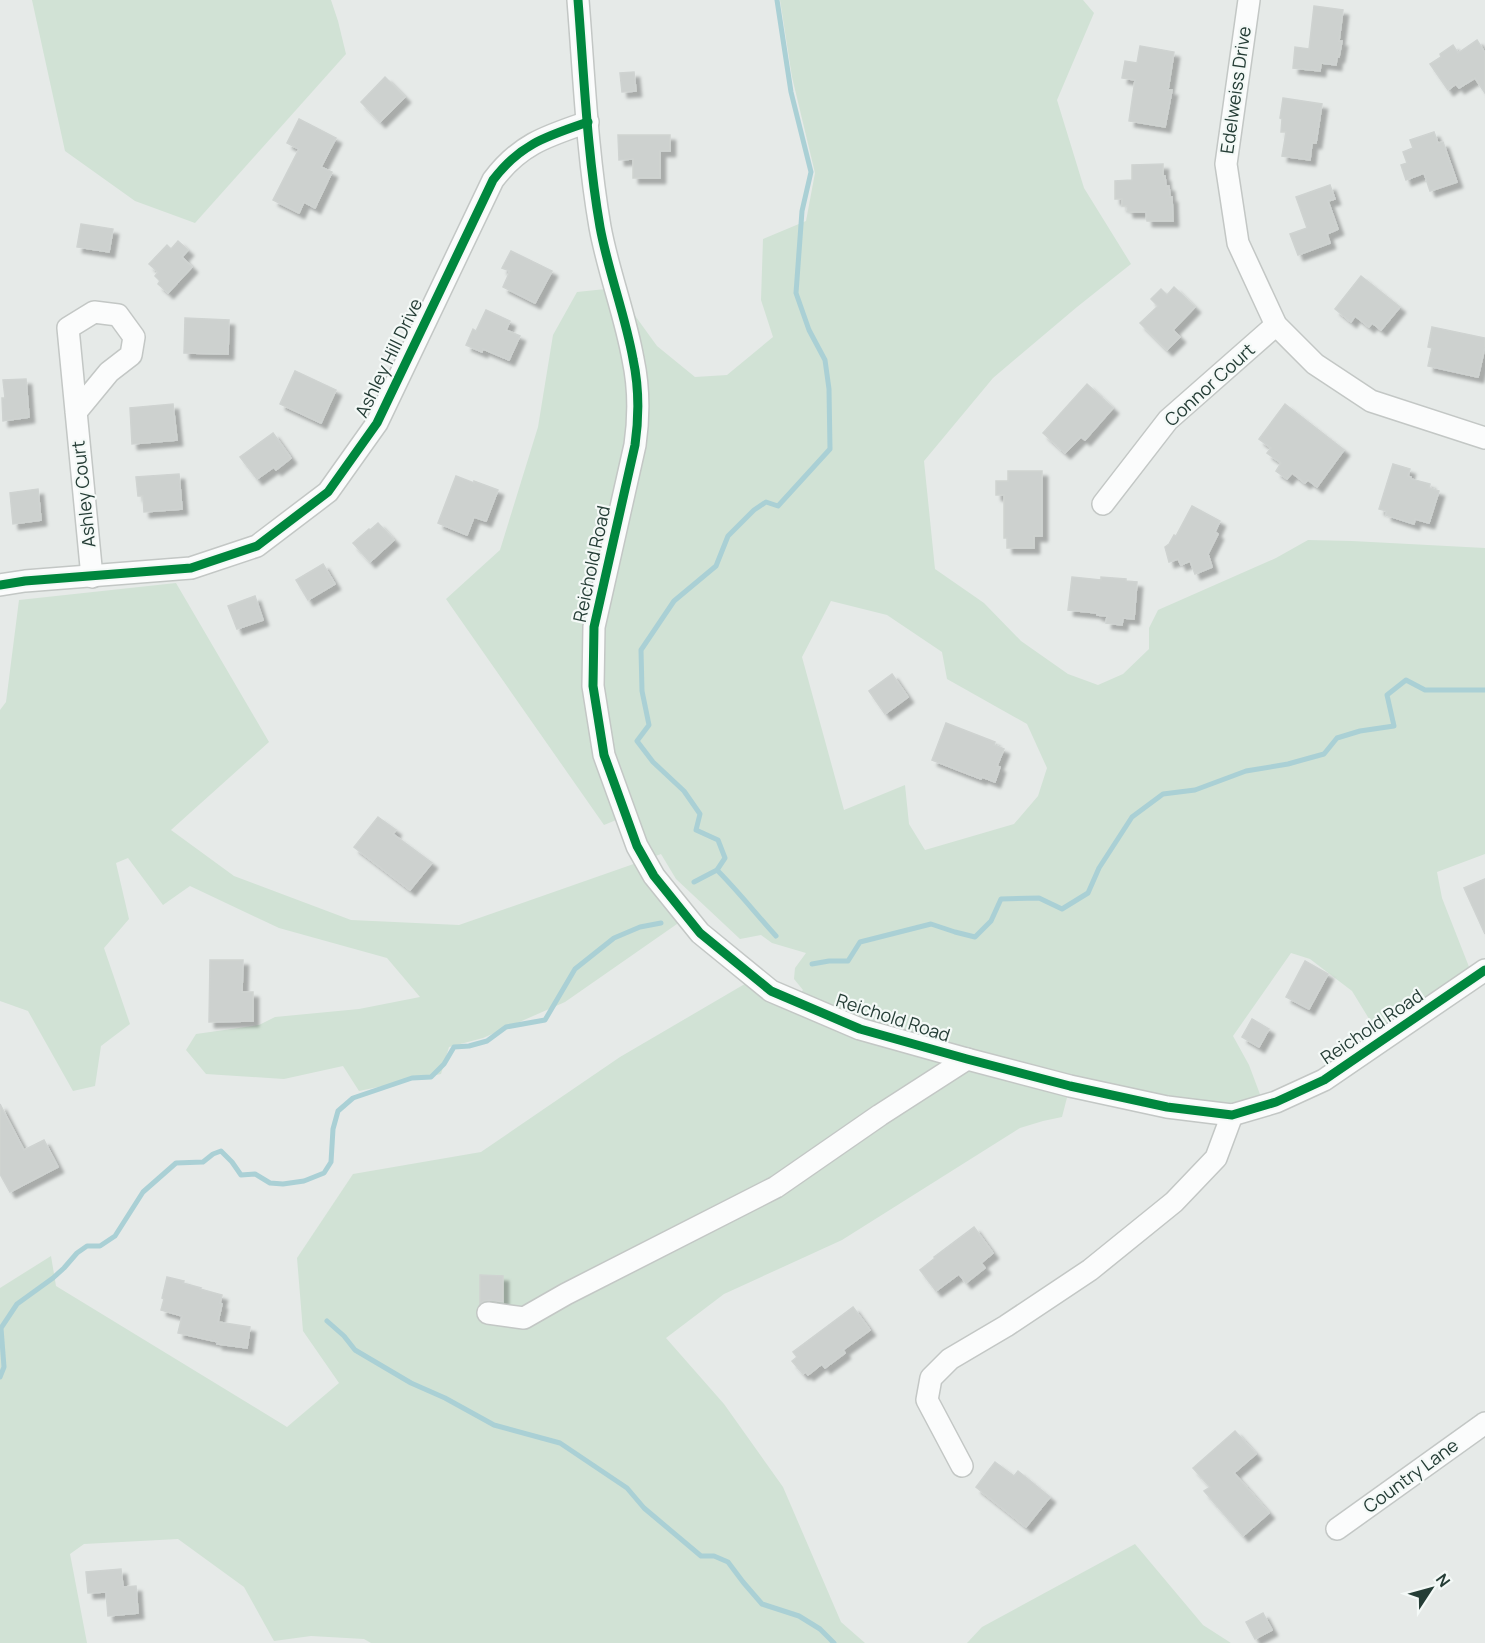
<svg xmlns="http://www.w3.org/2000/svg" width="1485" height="1643" viewBox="0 0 1485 1643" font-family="Manrope,sans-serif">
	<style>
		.green { fill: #d1e2d5; fill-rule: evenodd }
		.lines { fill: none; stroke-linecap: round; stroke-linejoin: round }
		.stream { stroke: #aad0d5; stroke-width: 5 }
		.building { fill: #cdd1cf; stroke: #cfd3d1; stroke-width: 1.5; filter: url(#shadow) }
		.minor-casing { stroke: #c3c7c5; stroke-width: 24 }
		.minor { stroke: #fbfcfc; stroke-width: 21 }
		.cycleway-casing { stroke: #f4f9f7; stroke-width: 13 }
		.cycleway { stroke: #00873e; stroke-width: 9 }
		.labels { text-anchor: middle; stroke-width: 4.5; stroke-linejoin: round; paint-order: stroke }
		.street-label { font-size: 18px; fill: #253d36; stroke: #f4f9f7 }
	</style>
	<defs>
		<filter id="shadow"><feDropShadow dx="5.5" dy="5.5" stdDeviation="1.5" flood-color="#0004"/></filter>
	</defs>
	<rect width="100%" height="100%" fill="#e6eae8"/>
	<g class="green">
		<polygon points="32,0 331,0 338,21 346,54 195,223 135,201 65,151"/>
		<path d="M780 0H1083L1094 13 1057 100 1084 188 1131 264 1077 307 993 378 924 461 935 569 984 603 1021 641 1068 674 1098 685 1123 674 1149 649V628L1158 610 1276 558 1308 540 1352 541 1485 548V854L1437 872 1442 898 1473 977 1382 1040 1352 991 1310 959 1291 953 1233 1036 1249 1065 1264 1105 1232 1115 1070 1086 1062 1117 1043 1121 1020 1128 842 1240 724 1294 666 1338 724 1404 783 1487 841 1622 865 1643H371L364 1639 311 1636 274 1641 244 1587 178 1539 84 1544 70 1554 87 1643H0V1288L51 1256 56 1286 287 1427 339 1383 303 1331 297 1258 353 1174 481 1152 620 1057 755 978 795 1001 803 990 794 979 795 968 806 953 772 943 761 935 740 939 676 879 661 854 645 860 687 917 565 1002 483 1038 449 1047 441 1074 359 1091 343 1066 284 1079 206 1074 186 1050 196 1034 259 1025 275 1017 359 1009 420 997 387 958 279 928 190 886 163 905 128 858 116 863 129 919 104 948 130 1024 101 1046 95 1086 73 1091 28 1011 0 1001V710L6 702 19 600 176 583 269 742 171 830 234 876 351 920 459 925 645 860 626 816 604 825 446 599 500 550 538 427 553 335 577 292 615 288 657 346 695 377 727 375 773 337 761 300 763 239 806 221 815 173 792 77ZM831 601 887 615 942 652 947 679 1027 724 1047 768 1038 796 1014 824 925 850 909 824 905 785 844 810 802 657Z"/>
		<polygon points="1135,1544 1203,1625 1231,1643 967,1643 982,1627"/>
	</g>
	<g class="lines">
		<g class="stream">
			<path d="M717 870C738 891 756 914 776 936"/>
			<polyline points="694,882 717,870 725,858 718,840 696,830 700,814 684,791 653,762 637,741 649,725 642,691 641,650 674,601 716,566 728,536 754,510 766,502 778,506 830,449 829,389 825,360 809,330 796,293 802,211 811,172 791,92 777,0"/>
			<polyline points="812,964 829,961 848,961 860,942 931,924 955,932 975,937 991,921 1001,899 1039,898 1062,909 1088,893 1099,868 1132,817 1163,794 1195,790 1246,771 1288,764 1324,754 1337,738 1360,731 1394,726 1387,695 1406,680 1425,690 1485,690"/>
			<polyline points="327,1321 344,1336 355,1350 411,1383 445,1398 494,1425 560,1443 627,1488 644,1508 701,1556 714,1556 728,1562 743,1582 762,1604 799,1616 820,1629 834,1643"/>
			<polyline points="0,1377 4,1367 1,1328 17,1304 53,1278 64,1268 77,1253 87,1246 100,1246 115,1236 143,1192 176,1163 203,1162 213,1154 221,1151 232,1162 241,1175 255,1174 270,1183 283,1184 304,1181 324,1173 331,1162 333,1129 338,1111 353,1098 412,1078 431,1077 444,1064 454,1047 469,1046 487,1041 506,1027 545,1020 575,969 614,938 640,927 661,923"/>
		</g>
	</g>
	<g class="building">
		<polygon points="1314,6 1343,10 1339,41 1342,41 1339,57 1337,57 1336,65 1321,63 1320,71 1293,68 1295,47 1309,49"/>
		<polygon points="1477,40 1485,53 1485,93 1475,78 1459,88 1456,84 1448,90 1430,64 1441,57 1440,54 1453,45 1458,53"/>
		<polygon points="1140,46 1174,52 1168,90 1172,90 1165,127 1129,121 1135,80 1122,78 1125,61 1137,63"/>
		<polygon points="634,72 636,91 622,92 620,73"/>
		<polygon points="385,77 405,97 380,122 361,102"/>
		<polygon points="1283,98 1322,104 1316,143 1312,143 1310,160 1282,156 1286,132 1281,132 1282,119 1280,118"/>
		<polygon points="299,119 336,138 321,167 332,172 315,208 304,202 299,213 273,200 299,149 287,143"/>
		<polygon points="1434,132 1438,143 1443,142 1457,182 1430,191 1424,173 1406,180 1401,165 1407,163 1403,152 1413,148 1410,140"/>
		<polygon points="618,135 670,135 670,151 660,151 660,178 633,178 633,159 619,160"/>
		<polygon points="1163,164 1163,176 1165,176 1166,186 1169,186 1170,197 1172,197 1173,221 1147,221 1146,212 1128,212 1127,206 1122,206 1122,199 1115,199 1115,181 1132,180 1132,165"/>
		<polygon points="1330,185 1335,199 1328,201 1338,229 1327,234 1330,243 1298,255 1290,234 1307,228 1296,197"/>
		<polygon points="81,224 113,229 109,252 77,247"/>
		<polygon points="178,241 188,250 182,257 192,267 168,293 158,284 160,281 155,276 158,272 149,264 167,245 171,249"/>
		<polygon points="511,251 552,271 535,303 503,287 510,271 502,268"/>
		<polygon points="1361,276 1400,307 1381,330 1372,323 1369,327 1355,316 1351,322 1335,309"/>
		<polygon points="1174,287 1195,307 1173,330 1180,337 1167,350 1140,323 1158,306 1151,299 1161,289 1167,295"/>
		<polygon points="486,310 510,321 506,330 520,336 509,360 483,349 482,352 466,345 473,329 476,331"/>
		<polygon points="185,318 229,320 228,354 184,353"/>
		<polygon points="1432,327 1485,338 1485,347 1478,377 1428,366 1432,348 1428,347"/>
		<polygon points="295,371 336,390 321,423 280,404"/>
		<polygon points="26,379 29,417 3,421 2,398 5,398 3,380"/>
		<polygon points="1087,384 1113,408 1085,440 1081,437 1065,453 1043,433"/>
		<polygon points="173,404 177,440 132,444 130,408"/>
		<polygon points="1285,404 1344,450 1317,487 1308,480 1305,483 1292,473 1287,479 1276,471 1281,463 1267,453 1271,448 1259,439"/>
		<polygon points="273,433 291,458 276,470 274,467 257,479 240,457"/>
		<polygon points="1393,464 1410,469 1408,476 1411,477 1411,479 1430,484 1429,488 1439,491 1429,523 1415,519 1414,524 1386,515 1387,511 1379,509"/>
		<polygon points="1008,471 1042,471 1042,536 1034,536 1034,548 1007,548 1007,538 1004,538 1004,495 996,495 996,481 1008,481"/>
		<polygon points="179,474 182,509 144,512 143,496 138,496 136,477"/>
		<polygon points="456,476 474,483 474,481 498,490 486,521 474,517 467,535 438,523"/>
		<polygon points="38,489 41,520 13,524 10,493"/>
		<polygon points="1192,506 1220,521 1215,532 1218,534 1208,554 1212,567 1195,574 1190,561 1181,565 1178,559 1169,562 1165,547 1169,544 1174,535 1176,536"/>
		<polygon points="378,523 394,540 370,562 353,543 369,529 370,530"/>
		<polygon points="323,564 335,584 308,600 296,580"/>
		<polygon points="1072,577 1101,580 1101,577 1126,579 1126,581 1137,582 1134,619 1123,618 1122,625 1106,623 1107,616 1097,615 1097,613 1068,610"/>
		<polygon points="255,596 263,620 237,629 228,606"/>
		<polygon points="892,674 908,697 885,714 869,691"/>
		<polygon points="946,723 995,742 994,745 1004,749 997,766 1000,767 995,782 982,777 981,779 932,760"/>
		<polygon points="378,817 396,830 393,834 432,863 410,890 354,847"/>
		<polygon points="1485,879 1485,934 1464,888"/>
		<polygon points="210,960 243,960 242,992 253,992 253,1021 209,1022"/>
		<polygon points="1305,961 1328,974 1309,1009 1286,997"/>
		<polygon points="1252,1019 1269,1029 1259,1047 1242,1037"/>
		<polygon points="0,1104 24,1150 44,1140 58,1167 10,1192 0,1174"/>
		<polygon points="974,1227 993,1253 981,1263 985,1268 966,1283 959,1274 936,1291 920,1270 935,1258 934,1257"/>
		<polygon points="480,1275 503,1276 503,1302 489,1300 484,1301 480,1304"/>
		<polygon points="167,1277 184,1281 183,1283 201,1288 200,1289 222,1295 220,1303 222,1304 218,1322 250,1327 247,1348 217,1344 218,1342 178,1333 182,1316 161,1310 164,1299 162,1298"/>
		<polygon points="853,1307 870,1330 843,1350 845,1353 825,1368 822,1364 808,1375 806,1372 803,1374 792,1361 797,1357 793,1352"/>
		<polygon points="1235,1431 1256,1454 1234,1473 1269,1513 1243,1536 1204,1491 1210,1487 1193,1468"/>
		<polygon points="995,1462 1014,1476 1018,1471 1050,1497 1026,1527 976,1487"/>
		<polygon points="121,1569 123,1587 136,1586 138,1613 108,1616 106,1592 88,1593 86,1572"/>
		<polygon points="1263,1613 1272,1630 1255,1639 1246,1622"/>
	</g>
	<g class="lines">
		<g class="minor-casing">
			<g id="minor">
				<path d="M578 0C584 75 587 152 600 227 608 271 625 314 633 359 639 387 639 417 635 445L594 627 593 686 604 755 637 846 654 876 700 933 771 991 860 1029 967 1059 1070 1086 1167 1107 1232 1115 1276 1102 1324 1080 1485 970"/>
				<polyline points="1249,0 1226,164 1238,243 1276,325 1315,364 1371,401 1485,438"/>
				<polyline points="76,412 109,372 131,355 134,337 118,315 94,312 68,328 92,577"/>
				<polyline points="1103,504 1168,420 1276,325"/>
				<path d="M0 585 25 581 191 568 257 546 328 492 377 423 493 180C520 144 547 136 588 122"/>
				<polyline points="488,1313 524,1318 566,1294 776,1187 880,1115 967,1059"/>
				<polyline points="962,1466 927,1400 931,1378 950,1359 1006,1326 1090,1270 1174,1202 1216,1158 1232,1115"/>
				<polyline points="1337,1529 1485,1423"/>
			</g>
		</g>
		<use href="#minor" class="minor"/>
		<g class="cycleway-casing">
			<g id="cycleway">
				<path d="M578 0C584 75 587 152 600 227 608 271 625 314 633 359 639 387 639 417 635 445L594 627 593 686 604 755 637 846 654 876 700 933 771 991 860 1029 967 1059 1070 1086 1167 1107 1232 1115 1276 1102 1324 1080 1485 970"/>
				<path d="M0 585 25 581 191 568 257 546 328 492 377 423 493 180C520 144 547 136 588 122"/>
			</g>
		</g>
		<use href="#cycleway" class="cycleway"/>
	</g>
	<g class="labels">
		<g class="street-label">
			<text transform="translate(1236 90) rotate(-82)" y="6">Edelweiss Drive</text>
			<text transform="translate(389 358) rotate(-64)" y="6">Ashley Hill Drive</text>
			<text transform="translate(1210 385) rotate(-42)" y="6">Connor Court</text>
			<text transform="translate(84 494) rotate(-96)" y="6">Ashley Court</text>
			<text transform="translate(592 564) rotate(-78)" y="6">Reichold Road</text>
			<text transform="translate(893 1018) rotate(18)" y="6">Reichold Road</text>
			<text transform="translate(1372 1027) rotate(-34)" y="6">Reichold Road</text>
			<text transform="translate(1411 1476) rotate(-36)" y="6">Country Lane</text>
		</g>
	</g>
	<g transform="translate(1431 1589) rotate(54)" stroke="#f4f9f7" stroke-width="4.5" paint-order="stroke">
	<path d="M0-4.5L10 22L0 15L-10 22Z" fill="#253d36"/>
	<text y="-9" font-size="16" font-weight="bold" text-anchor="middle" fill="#253d36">N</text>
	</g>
</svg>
